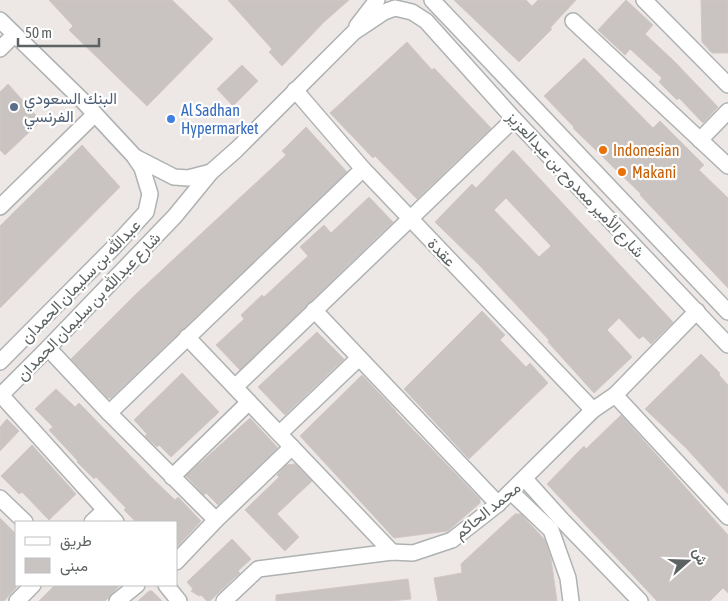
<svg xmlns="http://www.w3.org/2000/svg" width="728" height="601" viewBox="0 0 728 601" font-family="'Asap Condensed',Vazirmatn,sans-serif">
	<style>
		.building { fill: #c9c3c1; stroke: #d1c7c4; fill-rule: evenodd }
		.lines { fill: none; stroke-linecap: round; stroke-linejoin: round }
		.minor-casing { stroke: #aeb2b3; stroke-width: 18 }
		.minor { stroke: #fff; stroke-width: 15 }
		.service-dot { fill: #5c6f8a; stroke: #fff; stroke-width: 2 }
		.shop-dot { fill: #3f7fe0; stroke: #fff; stroke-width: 2 }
		.food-dot { fill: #e8710a; stroke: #fff; stroke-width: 2 }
		.labels { text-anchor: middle; stroke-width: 4.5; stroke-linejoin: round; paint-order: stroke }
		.service-label { font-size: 16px; fill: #4e5e75; stroke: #fff; text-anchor: start }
		.shop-label { font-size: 16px; fill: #366cbe; stroke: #fff; text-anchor: start }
		.food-label { font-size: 16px; fill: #c56008; stroke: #fff; text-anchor: start }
		.street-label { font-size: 16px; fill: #5d6263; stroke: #fff }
	</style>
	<rect width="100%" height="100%" fill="#ede8e5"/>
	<g class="building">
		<polygon points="49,0 172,0 213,39 147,106 69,30 73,26"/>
		<polygon points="228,0 349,0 324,22 282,66 269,52 272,49"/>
		<polygon points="454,0 526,0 532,6 538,0 576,0 550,28 552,29 519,62"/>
		<polygon points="626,0 653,25 645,34 674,61 718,107 703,123 679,98 677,100 659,82 662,78 630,49 625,55 598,30"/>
		<polygon points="701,0 728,0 728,53 712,53 702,42"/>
		<polygon points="407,42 432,70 434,68 491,128 417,199 375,156 373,158 330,113"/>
		<polygon points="584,58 653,128 660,121 704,165 699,170 728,198 728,288 640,195 641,194 573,128 574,127 544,96"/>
		<polygon points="242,65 258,81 233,106 217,89"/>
		<polygon points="8,84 41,121 5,155 0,150 0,92"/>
		<polygon points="306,127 347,172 111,398 108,398 71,359 135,295 286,155 282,151"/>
		<polygon points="82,145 120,187 0,308 0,226"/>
		<path d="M513 150 673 322 651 344 643 336 639 339 619 318 607 330 632 357 594 393 548 342 549 340 481 267 435 222 472 184 476 188ZM506 198 551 246 539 257 494 210Z"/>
		<polygon points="369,197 393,222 240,370 216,345 244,319 241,315 262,295 264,297 308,256 300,247 324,225 331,233"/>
		<polygon points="482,311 505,335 500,340 526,367 530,363 548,383 469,459 404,389"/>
		<polygon points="317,332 344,359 285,415 258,387"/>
		<polygon points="701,354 720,373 719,375 728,385 728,494 686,448 645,409"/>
		<polygon points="182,373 219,412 171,457 159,445 157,447 145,436 147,434 134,420"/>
		<polygon points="362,375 396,411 395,411 480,499 480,503 448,531 394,538 300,436"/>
		<polygon points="56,389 75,407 79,403 152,478 175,500 178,497 201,521 176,548 176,522 136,522 124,510 126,508 96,477 94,479 77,462 78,461 49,430 53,427 35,409"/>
		<polygon points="621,415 728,535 728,593 723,588 710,601 657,601 547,484 584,446 586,449"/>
		<polygon points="250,418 278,448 218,505 206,493 204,495 186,476"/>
		<polygon points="7,419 19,431 0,451 0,427"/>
		<polygon points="32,445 76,494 49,520 22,492 19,494 1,476"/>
		<polygon points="295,464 312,481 277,514 299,537 285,551 245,510 279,477 277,475 286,465"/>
		<polygon points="515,514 521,514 545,540 551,559 557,601 438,601 434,578 462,573 461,564"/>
		<polygon points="0,518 16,534 16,588 4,601 0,601"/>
		<polygon points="232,539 251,559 238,571 240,573 232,580 210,601 207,601 201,595 199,596 191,591 193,589 187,582"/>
		<polygon points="408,579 411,599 391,601 276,601 276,595"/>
		<polygon points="55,585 120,585 105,601 39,601"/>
		<polygon points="149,591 152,591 162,601 138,601"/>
	</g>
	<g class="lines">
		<g class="minor-casing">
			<g id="minor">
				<polyline points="432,0 728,312"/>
				<polyline points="644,0 728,85"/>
				<polyline points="0,20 81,99 134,156 142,168 150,194 146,212 112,249 0,362"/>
				<polyline points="573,21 728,166"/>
				<polyline points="357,26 377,0"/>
				<polyline points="0,49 14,35"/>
				<polyline points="295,90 363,169 593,410"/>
				<polyline points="700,140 728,111"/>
				<polyline points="135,157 174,177 188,178 211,172"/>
				<polyline points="0,207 95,114"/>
				<polyline points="314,310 498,504"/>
				<polyline points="187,337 392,552"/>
				<polyline points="48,348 109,413 216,520"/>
				<polyline points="235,387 514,119"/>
				<polyline points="1,395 116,522"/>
				<polyline points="615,395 728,517"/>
				<polyline points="0,396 48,348 175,216 211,172 236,150 354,32 384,12 395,8 412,12 426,21 514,119 728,345"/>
				<polyline points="109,413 363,169"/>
				<polyline points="280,433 359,358"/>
				<polyline points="172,477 249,402"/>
				<polyline points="525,479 561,519 640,601"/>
				<polyline points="511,492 551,530 568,578 571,601"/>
				<polyline points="0,498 25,522"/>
				<polyline points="92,522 105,510"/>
				<polyline points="176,562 216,520 292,447"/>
				<polyline points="166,585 179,601"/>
				<polyline points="17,601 33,585"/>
				<polyline points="117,601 137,585"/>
				<polyline points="224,601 258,569 392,552 413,553 452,540 498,504 593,410 615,395 697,311"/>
			</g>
		</g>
		<use href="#minor" class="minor"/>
	</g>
	<circle class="service-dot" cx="14" cy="107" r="5"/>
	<circle class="shop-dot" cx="171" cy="119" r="5"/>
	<g class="food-dot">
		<circle cx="603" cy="150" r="5"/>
		<circle cx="622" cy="172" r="5"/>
	</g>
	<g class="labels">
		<g class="service-label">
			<text x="24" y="104">البنك السعودي<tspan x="24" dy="18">الفرنسي</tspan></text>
		</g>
		<g class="shop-label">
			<text x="181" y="116">Al Sadhan<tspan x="181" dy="18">Hypermarket</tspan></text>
		</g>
		<g class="food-label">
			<text x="613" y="156">Indonesian</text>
			<text x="632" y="178">Makani</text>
		</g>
		<g class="street-label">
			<text transform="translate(576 184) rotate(47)" y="6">شارع الأمير ممدوح بن عبدالعزيز</text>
			<text transform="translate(442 252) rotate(46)" y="6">عقدة</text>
			<text transform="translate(80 281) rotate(-46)" y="6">عبدالله بن سليمان الحمدان</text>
			<text transform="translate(88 306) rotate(-46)" y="6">شارع عبدالله بن سليمان الحمدان</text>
			<text transform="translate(487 510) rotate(-39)" y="6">محمد الحاكم</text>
		</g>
	</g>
	<rect x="15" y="521" width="162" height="65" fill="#ffffff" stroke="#bec0c1"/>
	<rect x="25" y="537" width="25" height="8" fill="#ffffff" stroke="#bec0c1"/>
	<text x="60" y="546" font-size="15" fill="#5d6263">طريق</text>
	<rect x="25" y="558" width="25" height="15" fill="#c9c3c1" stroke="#bec0c1"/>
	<text x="60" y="571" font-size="15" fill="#5d6263">مبنى</text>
	<g transform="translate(688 561) rotate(70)" stroke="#ffffff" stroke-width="4" paint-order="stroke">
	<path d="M0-4L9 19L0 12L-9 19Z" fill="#5d6263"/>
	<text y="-8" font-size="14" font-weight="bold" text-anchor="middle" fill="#5d6263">ش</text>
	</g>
	<path d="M18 38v8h81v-8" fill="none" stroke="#5d6263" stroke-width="2.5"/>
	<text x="25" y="38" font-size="15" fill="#5d6263" stroke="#ffffff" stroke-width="4" paint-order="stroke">50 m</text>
</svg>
